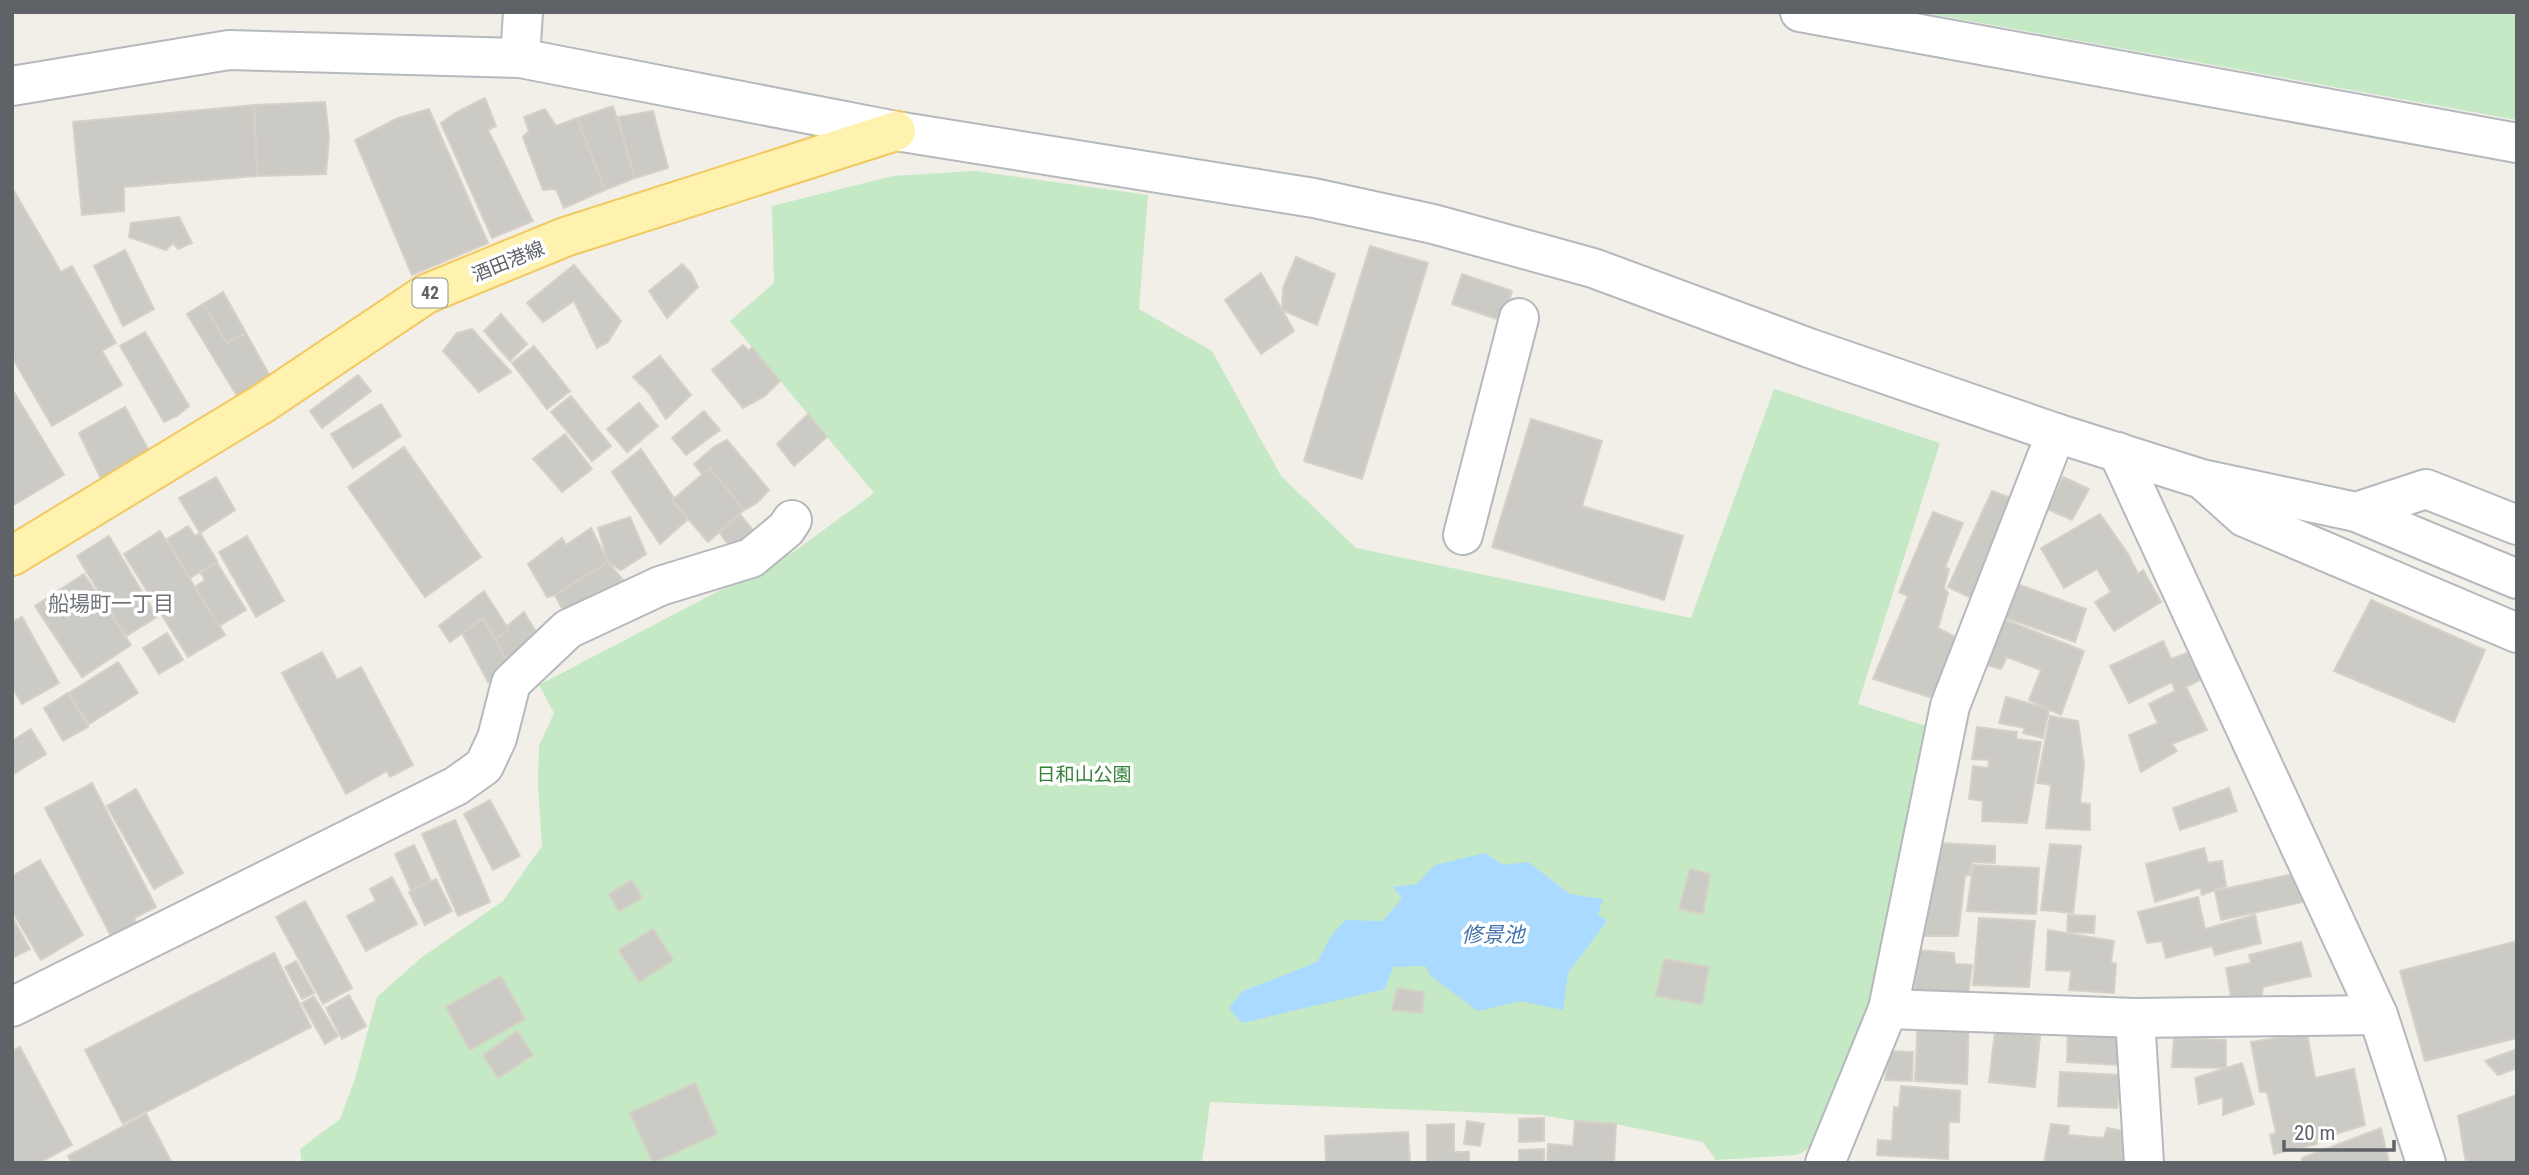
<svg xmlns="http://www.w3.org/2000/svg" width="2529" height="1175" viewBox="0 0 2529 1175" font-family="'Roboto Condensed','Noto Sans JP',sans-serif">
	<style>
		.green { fill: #c5e8c5 }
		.water { fill: #aadaff }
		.building { fill: #cccac5; stroke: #d6d1c6; stroke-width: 2 }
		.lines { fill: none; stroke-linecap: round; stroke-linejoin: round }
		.minor-casing { stroke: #b5b8bc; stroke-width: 42 }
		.major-casing { stroke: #f2c960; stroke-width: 42 }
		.minor { stroke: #fff; stroke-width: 38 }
		.major { stroke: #fff2af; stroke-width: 38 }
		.labels { text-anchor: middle; stroke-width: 7; stroke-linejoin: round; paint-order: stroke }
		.shield { fill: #fff; stroke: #8f9295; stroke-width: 2 }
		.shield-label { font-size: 18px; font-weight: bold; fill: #5f6368 }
		.street-label { font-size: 19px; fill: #5f6368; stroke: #fff }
		.park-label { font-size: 19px; fill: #348238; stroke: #fff }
		.neighbourhood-label { font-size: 21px; fill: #70757a; stroke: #fff }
		.water-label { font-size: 21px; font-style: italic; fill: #4174aa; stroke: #fff }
	</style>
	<rect width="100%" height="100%" fill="#f1efe8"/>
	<g class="green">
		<polygon points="1920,12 2517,12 2517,120"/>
		<polygon points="975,171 1148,195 1139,309 1212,351 1281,476 1356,548 1691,618 1774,389 1940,443 1858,704 1929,727 1879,991 1812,1147 1797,1155 1716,1160 1703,1142 1616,1124 1575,1121 1542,1115 1210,1102 1202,1163 302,1163 300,1149 340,1119 355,1079 377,997 421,958 503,901 542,846 538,786 539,746 554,713 539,685 795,551 874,493 730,321 774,283 772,206 893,176"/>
	</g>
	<polygon class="water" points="1485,853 1503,865 1528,862 1570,894 1603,899 1598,914 1607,921 1568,973 1563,1010 1521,1001 1478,1011 1432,977 1425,966 1393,967 1385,989 1242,1023 1229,1008 1243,991 1317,962 1332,935 1345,920 1383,921 1402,898 1393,887 1417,884 1435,865"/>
	<g class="building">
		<polygon points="485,98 496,126 488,130 533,221 492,238 441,123 455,113"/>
		<polygon points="325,102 329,136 326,174 257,176 254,105"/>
		<polygon points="254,105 257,176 124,187 124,211 82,215 73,122"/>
		<polygon points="613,106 635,178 605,190 577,118"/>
		<polygon points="429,109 488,243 412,275 355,140 398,118"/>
		<polygon points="545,109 556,126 577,118 605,190 564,208 556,189 543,190 523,137 529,131 524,117"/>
		<polygon points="653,111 668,168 635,178 618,117"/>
		<polygon points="14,191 61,272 72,266 116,343 102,351 122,385 52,426 12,357 12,192"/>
		<polygon points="179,217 192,243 178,249 173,243 166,250 129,237 131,223"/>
		<polygon points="1370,246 1428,263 1362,479 1304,461"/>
		<polygon points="125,250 154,309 123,326 94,266"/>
		<polygon points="1296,257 1335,274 1317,325 1282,310 1283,288"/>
		<polygon points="682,264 691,273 698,287 667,318 649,291"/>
		<polygon points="574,265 621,321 608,342 597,348 574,301 543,322 527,303"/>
		<polygon points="1261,273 1294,331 1261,354 1225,300"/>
		<polygon points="1462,274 1512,291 1503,321 1452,304"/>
		<polygon points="223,292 246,333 227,343 203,304"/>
		<polygon points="203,304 227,343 246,333 271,378 237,396 187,314"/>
		<polygon points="501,314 527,344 510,361 484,331"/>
		<polygon points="472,329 511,372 479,392 443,351 457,333"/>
		<polygon points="145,332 189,406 177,416 164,422 120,346"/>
		<polygon points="743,345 749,351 752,347 780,381 765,396 743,408 712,370"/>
		<polygon points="534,346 570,391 547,409 512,363"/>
		<polygon points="660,356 691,395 666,419 649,393 633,377"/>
		<polygon points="358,375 371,391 322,428 310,411"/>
		<polygon points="12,389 64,475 12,506"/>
		<polygon points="571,396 611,446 592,461 551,412"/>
		<polygon points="639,403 658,426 627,452 607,429"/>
		<polygon points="381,404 401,436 353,468 331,434"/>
		<polygon points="125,407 149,451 102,481 79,433"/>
		<polygon points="704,411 720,430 686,455 672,438"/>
		<polygon points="808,414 827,437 794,466 777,444"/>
		<polygon points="1531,419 1602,441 1582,506 1683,536 1664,600 1492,547"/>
		<polygon points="565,434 592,469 562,492 533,459"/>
		<polygon points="727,440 769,490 757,503 744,510 710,468 703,475 694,464 715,446"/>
		<polygon points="404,447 481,557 425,597 348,487"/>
		<polygon points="641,449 688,519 660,544 612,472"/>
		<polygon points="710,468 744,510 708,542 672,500"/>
		<polygon points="216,477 235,510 200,533 179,498"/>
		<polygon points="2063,477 2089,489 2072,520 2047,509"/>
		<polygon points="1992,491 2025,503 1984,604 1948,587"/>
		<polygon points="1933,512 1963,523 1945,567 1949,569 1944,588 1948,593 1938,628 1961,640 1939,700 1873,679 1908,596 1899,592"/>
		<polygon points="740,514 754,532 733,551 719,532"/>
		<polygon points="2100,514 2128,554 2138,574 2143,570 2161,602 2114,631 2095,602 2111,592 2097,569 2064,588 2041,548"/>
		<polygon points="630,517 646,554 621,570 608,562 598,528"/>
		<polygon points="188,526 195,536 200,533 217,561 190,578 167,539"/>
		<polygon points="591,528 608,562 555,595 547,597 528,564 562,538 566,545"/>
		<polygon points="160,531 225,635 188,657 124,554"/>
		<polygon points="109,536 157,617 126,636 77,556"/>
		<polygon points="247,536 284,601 256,617 219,552"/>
		<polygon points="608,562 623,580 565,614 555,595"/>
		<polygon points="217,563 246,610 219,626 195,587 205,580 201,573"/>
		<polygon points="84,574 131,645 82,677 35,606"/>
		<polygon points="2006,580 2086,609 2075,642 1992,613"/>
		<polygon points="484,591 509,630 495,639 483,618 450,642 439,626"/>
		<polygon points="2371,600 2485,650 2454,722 2334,671"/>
		<polygon points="524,612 542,642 510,667 495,639 509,630 507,626"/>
		<polygon points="22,617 59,683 22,704 12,687 12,622"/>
		<polygon points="1998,617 2084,651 2061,715 2029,700 2041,670 2007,657 2001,669 1977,662"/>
		<polygon points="483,618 510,667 488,682 462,633"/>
		<polygon points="167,633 183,660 159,674 143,648"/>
		<polygon points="2163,641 2171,659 2187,653 2202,679 2186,687 2207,730 2172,744 2177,751 2141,772 2129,735 2158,723 2149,704 2175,691 2172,682 2129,703 2110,666"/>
		<polygon points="322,652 337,680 361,667 413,765 390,777 387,771 346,794 282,673"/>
		<polygon points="118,662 138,693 89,724 69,693"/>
		<polygon points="68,693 88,727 63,741 44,708"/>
		<polygon points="2006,697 2049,709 2043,738 2023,733 2025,728 1999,723"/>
		<polygon points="2050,716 2078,721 2084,765 2080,803 2090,804 2090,830 2046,828 2051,785 2037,783"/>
		<polygon points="1977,727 2017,732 2016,739 2041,742 2027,823 1982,821 1983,801 1969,799 1973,766 1988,768 1989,760 1972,759"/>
		<polygon points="31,729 46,754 12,775 12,741"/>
		<polygon points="92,783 156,907 134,918 141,931 115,944 45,808"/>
		<polygon points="2229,788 2237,811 2180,830 2173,808"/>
		<polygon points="136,789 183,873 154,889 107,806"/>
		<polygon points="490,800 520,856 493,870 464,814"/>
		<polygon points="455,820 490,902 458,916 422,834"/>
		<polygon points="1941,843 1995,846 1995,863 1972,862 1970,875 1965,876 1958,936 1923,936"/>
		<polygon points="2050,844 2081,846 2073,913 2041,910"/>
		<polygon points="414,845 431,881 411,890 395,854"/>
		<polygon points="2204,848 2208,863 2222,861 2226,886 2202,895 2200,888 2155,902 2146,864"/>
		<polygon points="40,860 83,935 41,960 12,911 12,876"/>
		<polygon points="1973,865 2039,868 2036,914 1967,911"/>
		<polygon points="1690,869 1710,874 1703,914 1679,909"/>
		<polygon points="2297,873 2303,902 2221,920 2215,891"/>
		<polygon points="392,877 417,924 366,951 347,916 376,901 370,889"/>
		<polygon points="436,879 452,911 425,925 409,892"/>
		<polygon points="632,880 642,898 619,911 609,894"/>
		<polygon points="2198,897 2205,929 2255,915 2261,943 2215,955 2212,946 2166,958 2162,941 2147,943 2138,912"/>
		<polygon points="305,901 352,988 323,1004 276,917"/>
		<polygon points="2068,915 2095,916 2094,933 2067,932"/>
		<polygon points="12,917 30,949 12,958"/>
		<polygon points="1979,918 2035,921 2029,987 1973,985"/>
		<polygon points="653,929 673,960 639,982 619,950"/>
		<polygon points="2048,930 2114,941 2111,962 2116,964 2114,993 2069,990 2071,971 2046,970"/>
		<polygon points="2517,941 2517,1038 2425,1061 2400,971"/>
		<polygon points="2301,942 2311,976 2263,987 2261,1000 2233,1008 2226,968 2251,963 2249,955"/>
		<polygon points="1918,950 1954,953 1955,964 1972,965 1968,997 1914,993"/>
		<polygon points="274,953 311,1027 123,1124 85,1050"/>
		<polygon points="1664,959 1709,967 1702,1004 1656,996"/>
		<polygon points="296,961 314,993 302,999 285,967"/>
		<polygon points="501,976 525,1019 470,1050 446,1007"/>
		<polygon points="1397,988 1424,992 1422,1013 1392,1010"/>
		<polygon points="349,995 366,1026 342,1039 326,1008"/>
		<polygon points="314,996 338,1036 325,1044 302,1003"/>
		<polygon points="1918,1015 1969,1017 1967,1084 1915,1081"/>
		<polygon points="2068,1026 2133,1028 2135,1066 2067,1062"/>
		<polygon points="517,1031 533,1055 498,1078 483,1055"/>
		<polygon points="1995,1031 2040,1036 2035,1087 1989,1082"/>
		<polygon points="2307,1033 2315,1078 2354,1069 2365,1125 2316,1140 2317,1144 2274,1154 2270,1135 2276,1133 2267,1092 2260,1092 2251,1042"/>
		<polygon points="2174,1038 2226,1040 2226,1068 2172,1067"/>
		<polygon points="20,1047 72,1145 39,1163 12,1163 12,1051"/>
		<polygon points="2517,1049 2517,1068 2498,1075 2485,1061"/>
		<polygon points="1889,1051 1913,1052 1912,1081 1885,1080"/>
		<polygon points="2242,1063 2254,1104 2223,1115 2223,1097 2199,1104 2195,1078"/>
		<polygon points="2060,1072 2121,1075 2117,1108 2058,1106"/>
		<polygon points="695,1083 717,1134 653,1163 630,1113"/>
		<polygon points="1901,1086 1960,1091 1959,1122 1949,1122 1948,1159 1877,1155 1878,1140 1892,1141 1894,1107 1899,1108"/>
		<polygon points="2517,1095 2517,1163 2466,1163 2458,1116"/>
		<polygon points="146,1114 172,1163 72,1163 68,1156"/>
		<polygon points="1544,1118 1544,1141 1519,1142 1519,1119"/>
		<polygon points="1467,1121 1484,1124 1480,1146 1464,1144"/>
		<polygon points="1575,1121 1616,1124 1614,1163 1547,1163 1548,1144 1573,1146"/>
		<polygon points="1454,1124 1454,1152 1469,1152 1469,1163 1427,1163 1427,1125"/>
		<polygon points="2051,1124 2069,1126 2068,1135 2104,1138 2107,1128 2129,1132 2124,1163 2044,1163"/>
		<polygon points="2381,1128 2389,1163 2302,1163 2302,1158"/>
		<polygon points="1408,1132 1410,1163 1326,1163 1325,1136"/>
		<polygon points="1544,1149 1544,1163 1519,1163 1519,1150"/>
	</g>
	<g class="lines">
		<g class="minor-casing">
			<g id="minor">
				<polyline points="1800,12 2517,143"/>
				<polyline points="520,58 523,12"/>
				<polyline points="12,86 229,50 520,58 896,131 1314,198 1433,224 1593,268 1809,348 2056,433 2202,479 2356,512 2517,579"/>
				<polyline points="2118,452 2378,1015 2426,1163"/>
				<polyline points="2203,480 2244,517 2517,633"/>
				<polyline points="2356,512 2426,489 2517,525"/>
				<polyline points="1463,535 1519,318"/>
				<polyline points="12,1007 456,786 484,766 497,738 511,683 568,629 660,586 751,558 786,529 792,520"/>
				<polyline points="1888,1009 2135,1018"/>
				<polyline points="1825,1163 1888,1009 1950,706 2056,433"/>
				<polyline points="2144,1163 2135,1018 2378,1015"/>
			</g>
		</g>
		<g class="major-casing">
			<polyline id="major" points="12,556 262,404 426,294 565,237 896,131"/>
		</g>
		<use href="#minor" class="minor"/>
		<use href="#major" class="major"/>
	</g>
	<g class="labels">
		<rect class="shield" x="412.5" y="278.5" width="35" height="29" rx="5"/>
		<g class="shield-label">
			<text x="430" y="299">42</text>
		</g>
		<g class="street-label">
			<text transform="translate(508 261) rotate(-22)" y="7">酒田港線</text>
		</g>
		<g class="park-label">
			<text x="1084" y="781">日和山公園</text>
		</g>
		<g class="neighbourhood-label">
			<text x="111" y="611">船場町一丁目</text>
		</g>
		<g class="water-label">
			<text x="1493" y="942">修景池</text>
		</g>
	</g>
	<rect width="2529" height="1175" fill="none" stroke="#5f6368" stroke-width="28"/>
	<path d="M2284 1140v10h110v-10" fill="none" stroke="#5f6368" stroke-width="3.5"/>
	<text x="2294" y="1140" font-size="21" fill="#5f6368" stroke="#ffffff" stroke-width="5" paint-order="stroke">20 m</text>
</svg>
